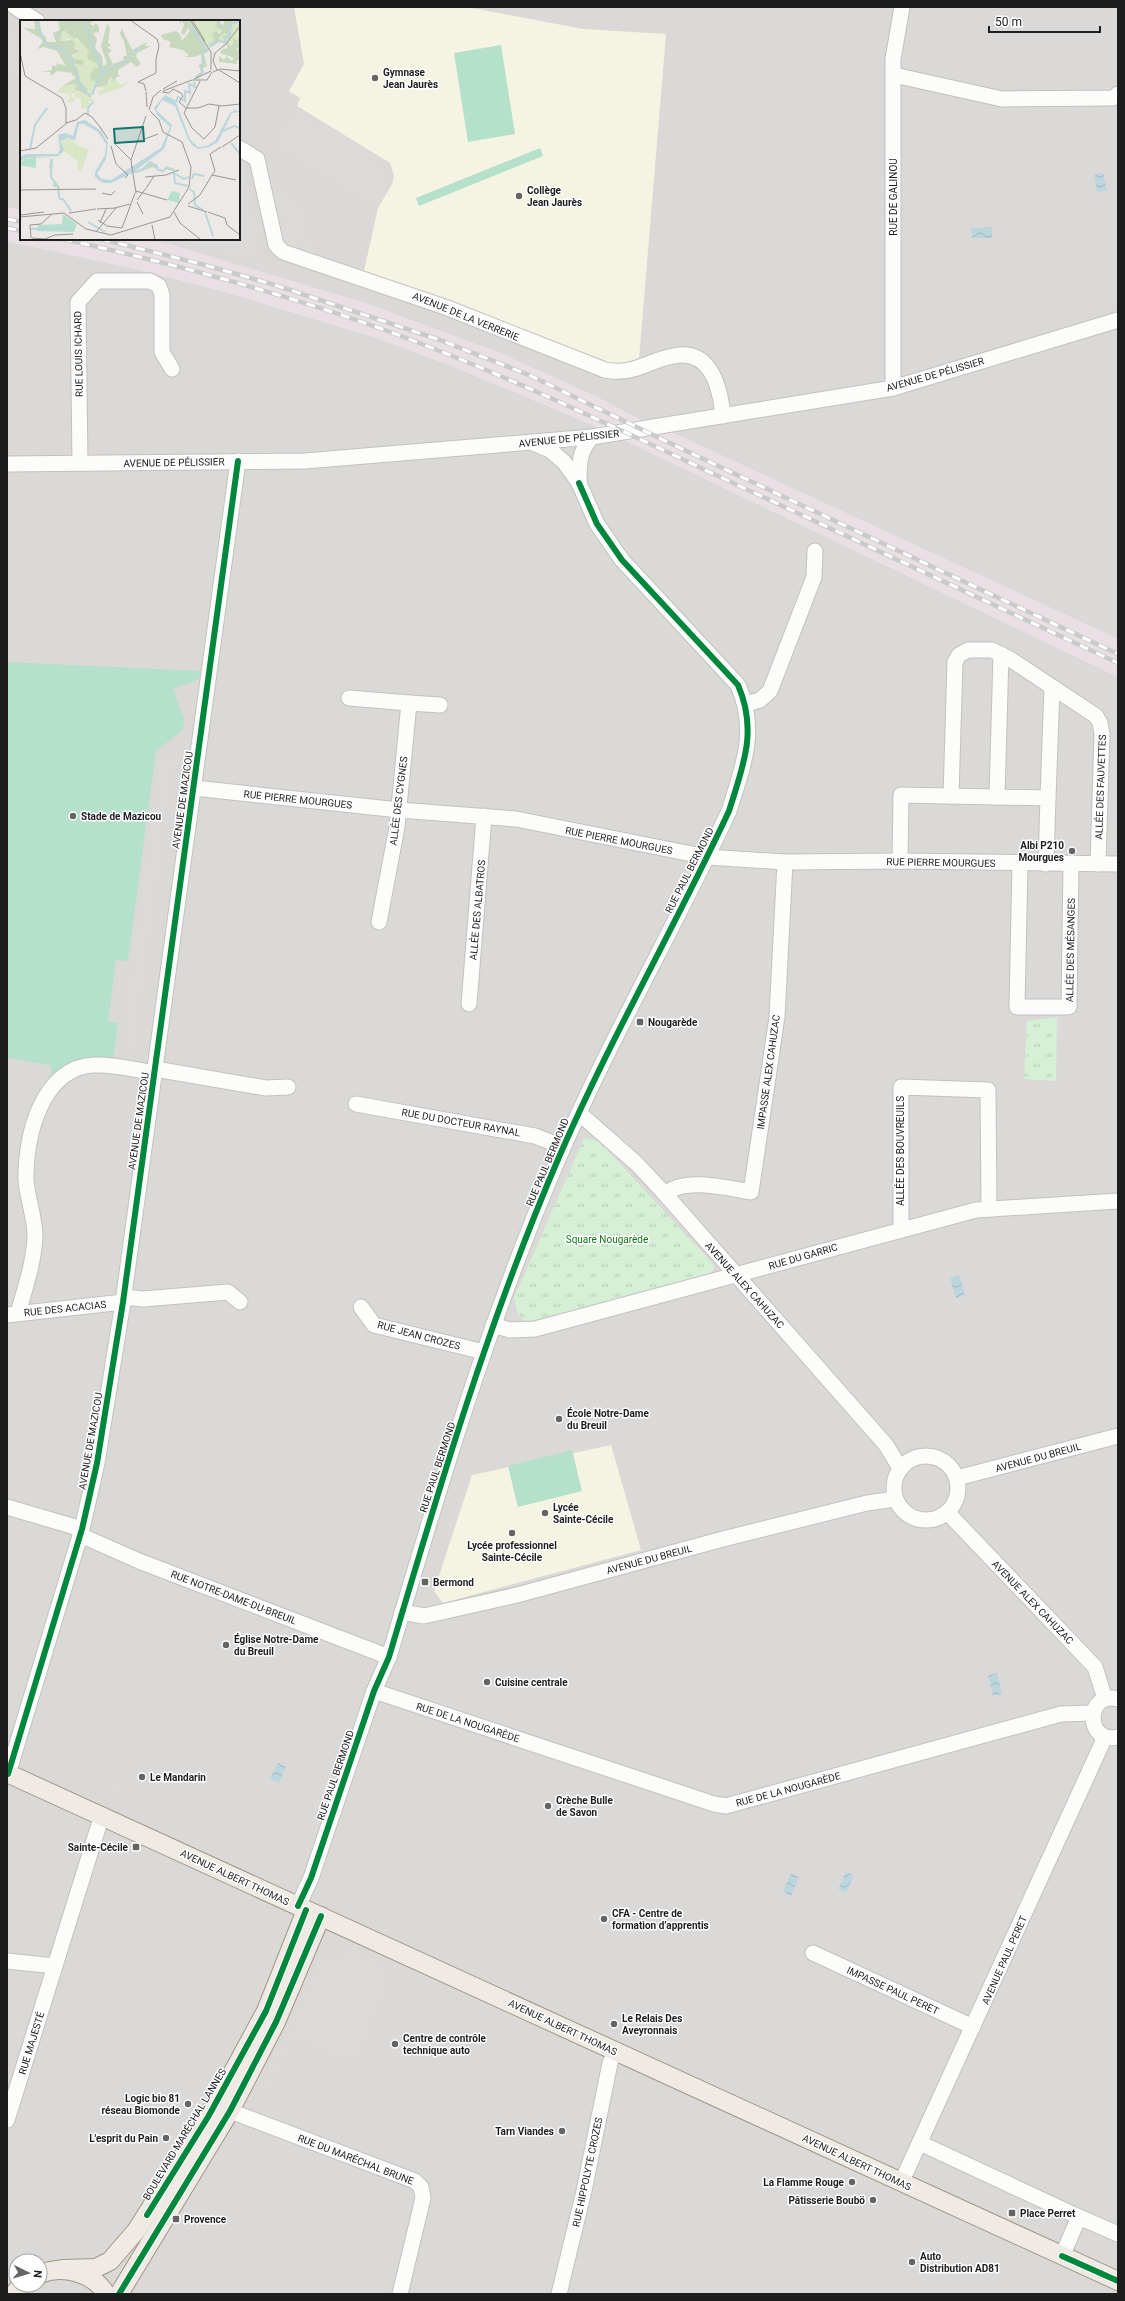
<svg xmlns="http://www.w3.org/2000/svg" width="1125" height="2301" viewBox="0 0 1125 2301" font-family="Roboto,sans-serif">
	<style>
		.residential { fill: #dbd9d7; fill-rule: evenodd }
		.education { fill: #f5f3e2 }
		.railway { fill: #e9dfe5 }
		.park { fill: url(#park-tufts) }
		.pitch { fill: #b4e0cc }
		.parking { fill: #dcdad9 }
		.water { fill: url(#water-waves) }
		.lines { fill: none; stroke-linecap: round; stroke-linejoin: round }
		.minor-casing { stroke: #c3c1c0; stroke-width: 17 }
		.major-casing { stroke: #a09685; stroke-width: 20 }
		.minor { stroke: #fcfcfb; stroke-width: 15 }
		.major { stroke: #efebe4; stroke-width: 18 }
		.rail-casing { stroke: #cacac9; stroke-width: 4.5 }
		.rail { stroke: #fff; stroke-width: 3; stroke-dasharray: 9; stroke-linecap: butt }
		.cycleway-casing { stroke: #fff; stroke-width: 8 }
		.cycleway { stroke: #00873e; stroke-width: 6 }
		.poi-dot { fill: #656463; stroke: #fff; stroke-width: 1.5 }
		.labels { text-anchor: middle; stroke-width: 3; stroke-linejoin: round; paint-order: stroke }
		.poi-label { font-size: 10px; font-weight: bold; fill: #1d1d1d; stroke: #fff; text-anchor: start }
		.street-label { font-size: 10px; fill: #1d1d1d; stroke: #fff }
		.park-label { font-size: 10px; fill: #127418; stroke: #fff }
		.inset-river { fill: none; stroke: #bcd6dd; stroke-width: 2 }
		.inset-road { fill: none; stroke: #999796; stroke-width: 1 }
		.view { fill: #0f766e; fill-opacity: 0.15; stroke: #0f766e; stroke-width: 2 }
		.inset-edge { fill: none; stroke: #1d1d1d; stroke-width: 2 }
	</style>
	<defs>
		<pattern id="park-tufts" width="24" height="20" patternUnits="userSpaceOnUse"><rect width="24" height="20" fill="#d5f0d4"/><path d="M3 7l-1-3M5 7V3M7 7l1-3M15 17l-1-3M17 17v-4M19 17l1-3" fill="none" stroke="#b6cdb6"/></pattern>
		<pattern id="water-waves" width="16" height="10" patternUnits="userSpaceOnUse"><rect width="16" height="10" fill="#bcd6dd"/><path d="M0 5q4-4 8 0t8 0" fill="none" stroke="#a1b7bd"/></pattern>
	</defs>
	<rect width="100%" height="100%" fill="#ece9e6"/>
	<g class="residential">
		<polygon points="7,7 1118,7 1118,639 671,432 643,421 597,397 500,353 365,303 147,239 239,239 239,21 21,21 21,210 7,207"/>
		<path d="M7 241 149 272 225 292 374 337 452 366 595 426 1118 677V2294H7ZM16 2261H40V2285H16Z"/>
	</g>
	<g class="education">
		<polygon points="294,7 467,7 583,29 666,34 639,359 622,366 594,361 364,271 378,208 392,184 394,176 390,163 297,106 300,98 289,91 304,64"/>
		<polygon points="611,1445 641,1550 443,1603 434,1591 472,1475"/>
	</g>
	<g class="railway">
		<polygon points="7,207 21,210 21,239 147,239 173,245 365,303 500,353 597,397 643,421 595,426 452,366 374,337 225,292 149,272 7,241"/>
		<polygon points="671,432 1118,639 1118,677 626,441"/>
	</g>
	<g class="park">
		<polygon points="1057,1017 1056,1081 1024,1079 1027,1021"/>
		<polygon points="584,1138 599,1141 713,1264 714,1269 709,1274 683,1283 541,1320 524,1321 518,1314 514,1298"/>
	</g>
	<g class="pitch">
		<polygon points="501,45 515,134 468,142 454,53"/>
		<polygon points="540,148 543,156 419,206 416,198"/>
		<polygon points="7,662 200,671 199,679 173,689 184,719 183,730 156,751 128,961 116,960 108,1022 118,1023 113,1062 55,1075 51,1074 51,1065 7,1058"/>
		<polygon points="572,1450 582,1491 518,1507 508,1466"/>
	</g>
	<g class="parking">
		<polygon points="7,24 21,28 21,82 7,74"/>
		<polygon points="21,96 21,190 14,176"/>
		<polygon points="293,105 388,164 392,176 390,183 377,207 362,203 268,146"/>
		<polygon points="239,165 244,168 262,233 260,266 185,246 186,239 239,239"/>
		<polygon points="268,178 301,197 306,203 315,256 284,244 275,198"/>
		<polygon points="159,756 177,758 136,1054 125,1050 119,1044"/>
		<polygon points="110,1778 130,1786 123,1803 103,1795"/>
		<polygon points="343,1945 389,1964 384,1975 394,1980 356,2067 295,2043 265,2109 253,2103 324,1948 337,1955"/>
	</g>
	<g class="water">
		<polygon points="1103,173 1107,190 1097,192 1094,175"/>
		<polygon points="992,227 992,238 972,238 971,228"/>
		<polygon points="960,1276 965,1296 956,1298 950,1278"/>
		<polygon points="997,1673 1002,1694 993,1696 988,1675"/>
		<polygon points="278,1763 286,1767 279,1783 270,1779"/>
		<polygon points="846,1872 854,1875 846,1893 838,1889"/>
		<polygon points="791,1873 799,1877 791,1896 783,1892"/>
	</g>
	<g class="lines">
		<g class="minor-casing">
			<g id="minor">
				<polyline points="15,7 37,21"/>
				<polyline points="894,75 1002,99 1113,98 1118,94"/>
				<path d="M239 148 257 159 276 245 283 252 445 307 605 370C633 375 644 363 669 357 710 345 720 386 723 416"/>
				<polyline points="893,388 893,59 902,7"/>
				<polyline points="80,463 78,302 97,281 150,281 159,286 162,295 162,352 172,369"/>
				<polyline points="7,464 305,461 592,437 893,388 1118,320"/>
				<path d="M579 483C579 465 579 451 592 437"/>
				<polyline points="349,698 409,703 397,827 379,922"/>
				<polyline points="409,703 440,705"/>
				<polyline points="746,704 760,700 770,691 814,577 815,551"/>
				<polyline points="194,788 399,810 516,819 707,857 785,862 900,861 1118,864"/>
				<polyline points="951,796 955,662 959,655 968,650 992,650 1010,659 1096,716 1100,723 1102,734 1098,864"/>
				<polyline points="997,797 1001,654"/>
				<polyline points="1048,798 1052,687"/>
				<polyline points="900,861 901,795 1048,798 1046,864"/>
				<polyline points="1020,863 1017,1007 1069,1007 1071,864"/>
				<polyline points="469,1004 484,816"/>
				<polyline points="155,1069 266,1088 288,1087"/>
				<polyline points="356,1104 535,1136 563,1147"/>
				<polyline points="579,1113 637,1164 665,1194 886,1445 900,1468"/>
				<path d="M665 1194C685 1177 727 1188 751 1192L777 1017 785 862"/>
				<polyline points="901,1230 901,1087 988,1090 989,1209"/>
				<polyline points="124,1297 143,1299 228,1292 240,1302"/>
				<polyline points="361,1307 374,1325 484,1352"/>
				<path d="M18 1313C25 1288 34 1263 35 1236 35 1217 27 1198 26 1179 25 1137 42 1067 94 1065 114 1064 136 1070 155 1073"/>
				<polyline points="7,1315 123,1302"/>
				<polyline points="493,1325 510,1330 535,1329 976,1210 1118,1201"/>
				<circle cx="926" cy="1488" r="32"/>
				<polyline points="957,1478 1118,1436"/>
				<polyline points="7,1507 82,1529"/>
				<polyline points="947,1512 1095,1667 1105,1699"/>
				<polyline points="80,1535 139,1561 389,1657"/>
				<polyline points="402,1612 424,1616 517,1595 723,1539 867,1503 895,1499"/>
				<polyline points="374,1691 714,1804 726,1806 1061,1714 1092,1713"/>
				<path d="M1118 1699C1085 1690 1085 1745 1118 1737"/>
				<polyline points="8,1774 82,1529 97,1463 123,1302 238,461"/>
				<path d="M298 1906 311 1878 374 1691 389 1657C439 1488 489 1319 559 1157 610 1039 675 927 729 811 743 766 758 731 738 685L622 560 597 524 579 483 564 462 550 450 531 442"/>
				<polyline points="813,1953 973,2027"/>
				<polyline points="7,1961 55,1966"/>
				<polyline points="218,2115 230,2111 246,2117 415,2181 421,2187 423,2198 400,2294"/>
				<polyline points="7,2120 102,1815"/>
				<polyline points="920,2143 1079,2217"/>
				<polyline points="901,2183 1105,1737"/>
				<polyline points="1062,2256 1079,2217 1118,2234"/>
				<polyline points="559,2294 584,2191 610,2063 615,2052"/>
			</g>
		</g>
		<g class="major-casing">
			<g id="major">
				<polyline points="7,1773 1118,2281"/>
				<polyline points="62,2269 96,2268 110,2261 136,2231 208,2117 234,2070 266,2011 306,1910"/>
				<path d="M40 2274C62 2265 93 2272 106 2294"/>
				<polyline points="14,2294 21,2285"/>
				<polyline points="119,2294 230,2111 276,2022 321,1916"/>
			</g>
		</g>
		<use href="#minor" class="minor"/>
		<use href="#major" class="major"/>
		<g class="rail-casing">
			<g id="rail">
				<polyline points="7,219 21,222"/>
				<polyline points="7,228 21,231"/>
				<path d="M63 239C171 263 278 292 382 329 498 371 608 424 718 476 852 538 985 601 1118 663"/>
				<polyline points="101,239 201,264 275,285 440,340 529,375 680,448 1118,654"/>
			</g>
		</g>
		<use href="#rail" class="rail"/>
		<g class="cycleway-casing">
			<g id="cycleway">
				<polyline points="8,1774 82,1529 97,1463 123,1302 238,461"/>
				<path d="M298 1906 311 1878 374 1691 389 1657C439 1488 489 1319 559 1157 610 1039 675 927 729 811 743 766 758 731 738 685L622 560 597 524 579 483"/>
				<polyline points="147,2215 208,2117 266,2011 306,1910"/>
				<polyline points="1062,2256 1118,2281"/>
				<polyline points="119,2294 230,2111 276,2022 321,1916"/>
			</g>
		</g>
		<use href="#cycleway" class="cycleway"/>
	</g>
	<g class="poi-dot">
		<circle cx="375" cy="78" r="4"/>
		<circle cx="519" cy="196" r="4"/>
		<circle cx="73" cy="816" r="4"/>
		<circle cx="1072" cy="851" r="4"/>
		<rect x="636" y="1018" width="8" height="8" rx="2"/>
		<circle cx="559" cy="1419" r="4"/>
		<circle cx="545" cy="1513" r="4"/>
		<circle cx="512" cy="1533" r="4"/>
		<rect x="421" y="1578" width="8" height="8" rx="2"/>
		<circle cx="226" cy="1645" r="4"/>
		<circle cx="487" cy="1682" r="4"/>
		<circle cx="142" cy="1777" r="4"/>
		<circle cx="548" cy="1806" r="4"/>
		<rect x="132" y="1843" width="8" height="8" rx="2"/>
		<circle cx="604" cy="1919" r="4"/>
		<circle cx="614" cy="2024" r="4"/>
		<circle cx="395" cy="2044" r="4"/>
		<circle cx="188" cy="2104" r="4"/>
		<circle cx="562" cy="2131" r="4"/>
		<circle cx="166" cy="2138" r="4"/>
		<circle cx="852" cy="2182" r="4"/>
		<circle cx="873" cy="2200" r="4"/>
		<rect x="1008" y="2209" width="8" height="8" rx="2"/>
		<rect x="172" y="2215" width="8" height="8" rx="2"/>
		<circle cx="912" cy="2262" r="4"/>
	</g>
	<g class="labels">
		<g class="poi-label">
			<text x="383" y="76">Gymnase<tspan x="383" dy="12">Jean Jaurès</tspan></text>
			<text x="527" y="194">Collège<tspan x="527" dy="12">Jean Jaurès</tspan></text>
			<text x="81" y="820">Stade de Mazicou</text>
			<text x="1064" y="849" text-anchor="end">Albi P210<tspan x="1064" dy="12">Mourgues</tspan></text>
			<text x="648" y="1026">Nougarède</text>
			<text x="567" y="1417">École Notre-Dame<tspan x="567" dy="12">du Breuil</tspan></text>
			<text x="553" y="1511">Lycée<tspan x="553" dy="12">Sainte-Cécile</tspan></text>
			<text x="512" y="1549" text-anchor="middle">Lycée professionnel<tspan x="512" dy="12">Sainte-Cécile</tspan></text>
			<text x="433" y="1586">Bermond</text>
			<text x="234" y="1643">Église Notre-Dame<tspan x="234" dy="12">du Breuil</tspan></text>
			<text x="495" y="1686">Cuisine centrale</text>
			<text x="150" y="1781">Le Mandarin</text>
			<text x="556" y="1804">Crèche Bulle<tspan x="556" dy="12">de Savon</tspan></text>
			<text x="128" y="1851" text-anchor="end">Sainte-Cécile</text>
			<text x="612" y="1917">CFA - Centre de<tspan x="612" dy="12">formation d’apprentis</tspan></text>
			<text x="622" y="2022">Le Relais Des<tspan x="622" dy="12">Aveyronnais</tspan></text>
			<text x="403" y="2042">Centre de contrôle<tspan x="403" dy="12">technique auto</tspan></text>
			<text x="180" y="2102" text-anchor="end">Logic bio 81<tspan x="180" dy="12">réseau Biomonde</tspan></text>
			<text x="554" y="2135" text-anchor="end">Tarn Viandes</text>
			<text x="158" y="2142" text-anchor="end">L'esprit du Pain</text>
			<text x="844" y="2186" text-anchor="end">La Flamme Rouge</text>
			<text x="865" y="2204" text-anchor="end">Pâtisserie Boubö</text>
			<text x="1020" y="2217">Place Perret</text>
			<text x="184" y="2223">Provence</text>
			<text x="920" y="2260">Auto<tspan x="920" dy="12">Distribution AD81</tspan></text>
		</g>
		<g class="street-label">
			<text transform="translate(893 197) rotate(-90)" y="4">RUE DE GALINOU</text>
			<text transform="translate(466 316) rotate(22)" y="4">AVENUE DE LA VERRERIE</text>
			<text transform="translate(78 354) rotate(-91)" y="4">RUE LOUIS ICHARD</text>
			<text transform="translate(935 374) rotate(-16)" y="4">AVENUE DE PÉLISSIER</text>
			<text transform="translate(569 438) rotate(-6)" y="4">AVENUE DE PÉLISSIER</text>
			<text transform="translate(174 462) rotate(-1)" y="4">AVENUE DE PÉLISSIER</text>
			<text transform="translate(1100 787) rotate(-88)" y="4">ALLÉE DES FAUVETTES</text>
			<text transform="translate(298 799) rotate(6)" y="4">RUE PIERRE MOURGUES</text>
			<text transform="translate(182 800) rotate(-82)" y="4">AVENUE DE MAZICOU</text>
			<text transform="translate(398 801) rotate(-83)" y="4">ALLÉE DES CYGNES</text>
			<text transform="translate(619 840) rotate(11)" y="4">RUE PIERRE MOURGUES</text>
			<text transform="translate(941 862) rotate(1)" y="4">RUE PIERRE MOURGUES</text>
			<text transform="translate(689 870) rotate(-63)" y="4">RUE PAUL BERMOND</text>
			<text transform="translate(477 910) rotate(-85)" y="4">ALLÉE DES ALBATROS</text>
			<text transform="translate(1070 950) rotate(-89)" y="4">ALLÉE DES MÉSANGES</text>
			<text transform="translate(768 1072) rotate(-82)" y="4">IMPASSE ALEX CAHUZAC</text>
			<text transform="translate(138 1121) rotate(-82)" y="4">AVENUE DE MAZICOU</text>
			<text transform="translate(461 1122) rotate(10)" y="4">RUE DU DOCTEUR RAYNAL</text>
			<text transform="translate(900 1151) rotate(-90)" y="4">ALLÉE DES BOUVREUILS</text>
			<text transform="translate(547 1162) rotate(-67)" y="4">RUE PAUL BERMOND</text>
			<text transform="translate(803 1256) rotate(-16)" y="4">RUE DU GARRIC</text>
			<text transform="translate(745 1285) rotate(48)" y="4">AVENUE ALEX CAHUZAC</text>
			<text transform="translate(65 1308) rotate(-6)" y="4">RUE DES ACACIAS</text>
			<text transform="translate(419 1335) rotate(15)" y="4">RUE JEAN CROZES</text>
			<text transform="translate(90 1441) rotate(-80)" y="4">AVENUE DE MAZICOU</text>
			<text transform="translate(1038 1457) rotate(-15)" y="4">AVENUE DU BREUIL</text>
			<text transform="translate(437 1467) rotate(-72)" y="4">RUE PAUL BERMOND</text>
			<text transform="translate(649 1559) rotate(-15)" y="4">AVENUE DU BREUIL</text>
			<text transform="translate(234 1597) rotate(21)" y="4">RUE NOTRE-DAME-DU-BREUIL</text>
			<text transform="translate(1033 1602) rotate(46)" y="4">AVENUE ALEX CAHUZAC</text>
			<text transform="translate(468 1722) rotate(18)" y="4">RUE DE LA NOUGARÈDE</text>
			<text transform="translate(335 1775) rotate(-71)" y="4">RUE PAUL BERMOND</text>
			<text transform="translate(788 1789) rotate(-15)" y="4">RUE DE LA NOUGARÈDE</text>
			<text transform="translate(235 1877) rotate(25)" y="4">AVENUE ALBERT THOMAS</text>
			<text transform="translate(1004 1960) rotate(-66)" y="4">AVENUE PAUL PERET</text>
			<text transform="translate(893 1990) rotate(25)" y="4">IMPASSE PAUL PERET</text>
			<text transform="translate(563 2027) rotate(25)" y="4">AVENUE ALBERT THOMAS</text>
			<text transform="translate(31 2043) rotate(-73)" y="4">RUE MAJESTÉ</text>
			<text transform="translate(184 2134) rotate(-59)" y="4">BOULEVARD MARÉCHAL LANNES</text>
			<text transform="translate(356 2159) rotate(21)" y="4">RUE DU MARÉCHAL BRUNE</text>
			<text transform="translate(857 2162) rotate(25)" y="4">AVENUE ALBERT THOMAS</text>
			<text transform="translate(587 2172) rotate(-78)" y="4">RUE HIPPOLYTE CROZES</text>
		</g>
		<g class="park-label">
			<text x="607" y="1243">Square Nougarède</text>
		</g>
	</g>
	<g transform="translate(20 20)">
		<rect width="220" height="220" fill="#ece9e6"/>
		<path d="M171 0H194L202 10 193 16 194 20 190 22 189 29 172 7ZM213 0H220V17L216 20 214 17 210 27 199 22V18L204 12 208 15V18L205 16 207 19 210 17 209 9ZM46 10 71 32 79 48 77 62 73 68 75 75H69L76 82 68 81 70 85 66 89 61 88V79L55 77V73L51 74 55 80 50 83 47 81 51 78 48 74 37 72 42 66 55 64 57 66 54 68 60 73 68 75 53 44 63 45V40L54 39 55 27 49 18 40 21V15ZM91 56 101 65 111 61 101 68 79 75V72L76 71 86 69 78 67 87 65ZM44 119H52L58 126 69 129 61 152 57 150 58 142 43 130 40 121Z" fill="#d9e7c6"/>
		<path d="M14 0 20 2 21 14 25 16 27 22H36L33 13 40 10 38 0 72 1 70 4 73 6 76 3 79 7V12L73 13 77 19 75 28 82 36 83 47 87 43 81 27 87 4 90 8 88 23 91 25 87 28 92 30 88 34 93 44 104 40 103 36H107L104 21 100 14 99 15 102 9 112 30 127 22 125 26H131L117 33 116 37 121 44 116 47 111 42 98 50V55L101 56 96 57 95 61 90 56 87 65 73 68 77 62 71 60 70 56 74 48H78L77 43 68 39 67 34 70 32 57 18H53L46 11 42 12 40 21 54 20 52 21 55 23 54 29 59 31 52 35 54 39 63 40V45L53 44 58 49 60 61 67 69V75L54 69 57 66 55 64 42 66 56 58 51 54 53 53 37 51 31 56 30 52H21L32 50V45L37 47 36 43 46 46 37 31 24 27 17 29 23 22 22 19 3 8 15 9ZM159 0H170L171 7 189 31 184 34 187 47H184L179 59 174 57 181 52 179 46 182 43V35L181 34 174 37H165L169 35 163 30 149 27 151 22 143 19 141 15 156 11 160 14 162 21 170 11 168 8 164 15 161 13 164 5 162 1 160 4ZM194 0H202L200 3 204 5V0H213L209 9 212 14 208 20 205 16 208 15 204 13 199 18V22L190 27 189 24 194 20 192 14 195 11 200 14 202 10 195 6 197 3ZM213 17 216 20 220 17V29L214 27 220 31 218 35 220 38 216 42 218 44 199 42V36L204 40 206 36 212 41 214 38 200 33 203 29 208 28 206 25 207 22 210 26 213 23ZM6 137H15L32 138V157L40 167 39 179 37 167H33L34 159 29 154 32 156 29 146 31 138H7L0 145ZM130 142 137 146 138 149 143 150 146 146 155 149 154 151 146 149 142 152 133 147 117 153H112L127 146Z" fill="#c8d8bd"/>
		<path d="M16 138V148L0 145 4 139ZM152 171 160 173 159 183 147 180ZM43 194 57 204 54 212 14 211H17L18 205 42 204Z" fill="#b4e0cc"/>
		<path d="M145 75 155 80 170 119 178 127 186 126 195 121 210 93 215 90 220 92 212 93 198 122 189 127 178 129 173 126 168 119 155 86 142 80 136 90 152 105 144 129 112 153 91 163H83L75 157V152L85 135 86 124 78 112 64 104H59L55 120 48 118 40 121 44 130 39 136 7 137 0 142V137L6 134H38L40 129 38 115 45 113 53 116 57 102 65 100 81 111 88 123 86 139 77 154 82 159 91 160 141 128 150 107 138 96 134 88Z" fill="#bcd6dd"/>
		<path class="inset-river" d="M17 0 24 23 43 30 54 46 62 68 71 77M64 0 83 53M171 5 185 27M190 27 198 21 206 22 204 17 208 18 212 3 220 2M85 52 106 41 113 31 121 28M177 56 183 52 180 46 183 43 182 35 184 30 187 31 188 29M72 75 78 60 85 52M156 82 158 77 165 81V71L170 73 169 64 175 67 174 62M68 94V88L73 82M203 111 214 106 220 108M211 123 220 134M10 129 15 105 27 88M32 139 31 157 39 169M114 152 122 150 130 142 137 146 138 150 143 151 147 148 153 150M154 153 164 159 169 157M154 153 155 163 168 166M172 159 174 154 185 156M170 169 174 172 175 185 183 190M38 171 40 179H43L51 191M185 192 193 216M68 202 85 212M11 209 55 208"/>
		<path class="inset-road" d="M110 0 137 19 139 26 136 39V53L118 62 124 64 126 71M170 0 191 32V50M172 0 185 21M0 32 5 56 42 78 46 88V103L56 100 65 93 72 97 80 107M197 50 193 41 195 33 206 24 220 6M199 50 220 63M193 52 200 49 220 51M174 59 191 51M180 61 164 93 172 108 184 119 195 107 199 86M143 69 157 61M143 71 172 60H187L192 52M126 72 127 87M142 72 149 73 153 69 161 73 163 76 159 82 165 87M165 88H178M178 88 189 84 202 86 220 84M129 90 133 77 141 70M80 107 88 119M125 119 138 114M95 124 111 140M91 126 96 144 108 155 105 158M202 127 220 115M0 131 16 128 47 103M190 134 195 151 192 155M190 134 201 127M112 147 116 173M112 148 111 140 126 96M146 155 159 150M192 155 216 160M125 157 146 155M127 167 134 156M0 170 76 169M116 171 147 180M82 173 91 175 95 171M117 180 127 167M117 182 123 194M168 184 180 175 192 155M168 186 187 192M95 188 110 184M77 189 96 188M154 192 160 203 181 220M188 192 205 198 207 205 220 215M49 193 76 189M1 195 24 192M0 197 44 193 66 209 91 215 150 197 169 167 171 147 162 122 143 112 139 100 130 91M78 200 87 206 102 208M80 203 86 189M132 205 135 220M102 208 115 173M76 212 96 188M35 215 53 214M11 218 10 205 21 204 32 194M12 218 25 219 35 215"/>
		<path class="view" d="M123 107 124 121 95 123 94 109Z"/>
		<rect width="220" height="220" class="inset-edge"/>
	</g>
	<rect width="1125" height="2301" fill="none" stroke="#1d1d1d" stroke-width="16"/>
	<g transform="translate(28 2273) rotate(95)"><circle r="19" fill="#ffffff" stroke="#a5a5a5"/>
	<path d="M0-3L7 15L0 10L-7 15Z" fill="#656463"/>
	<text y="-6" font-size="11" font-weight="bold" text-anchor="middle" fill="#1d1d1d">N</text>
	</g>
	<path d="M989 26v6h111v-6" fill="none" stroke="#1d1d1d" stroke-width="2"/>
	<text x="995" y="26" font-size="12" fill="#1d1d1d" stroke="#ffffff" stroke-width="3" paint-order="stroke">50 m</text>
</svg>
